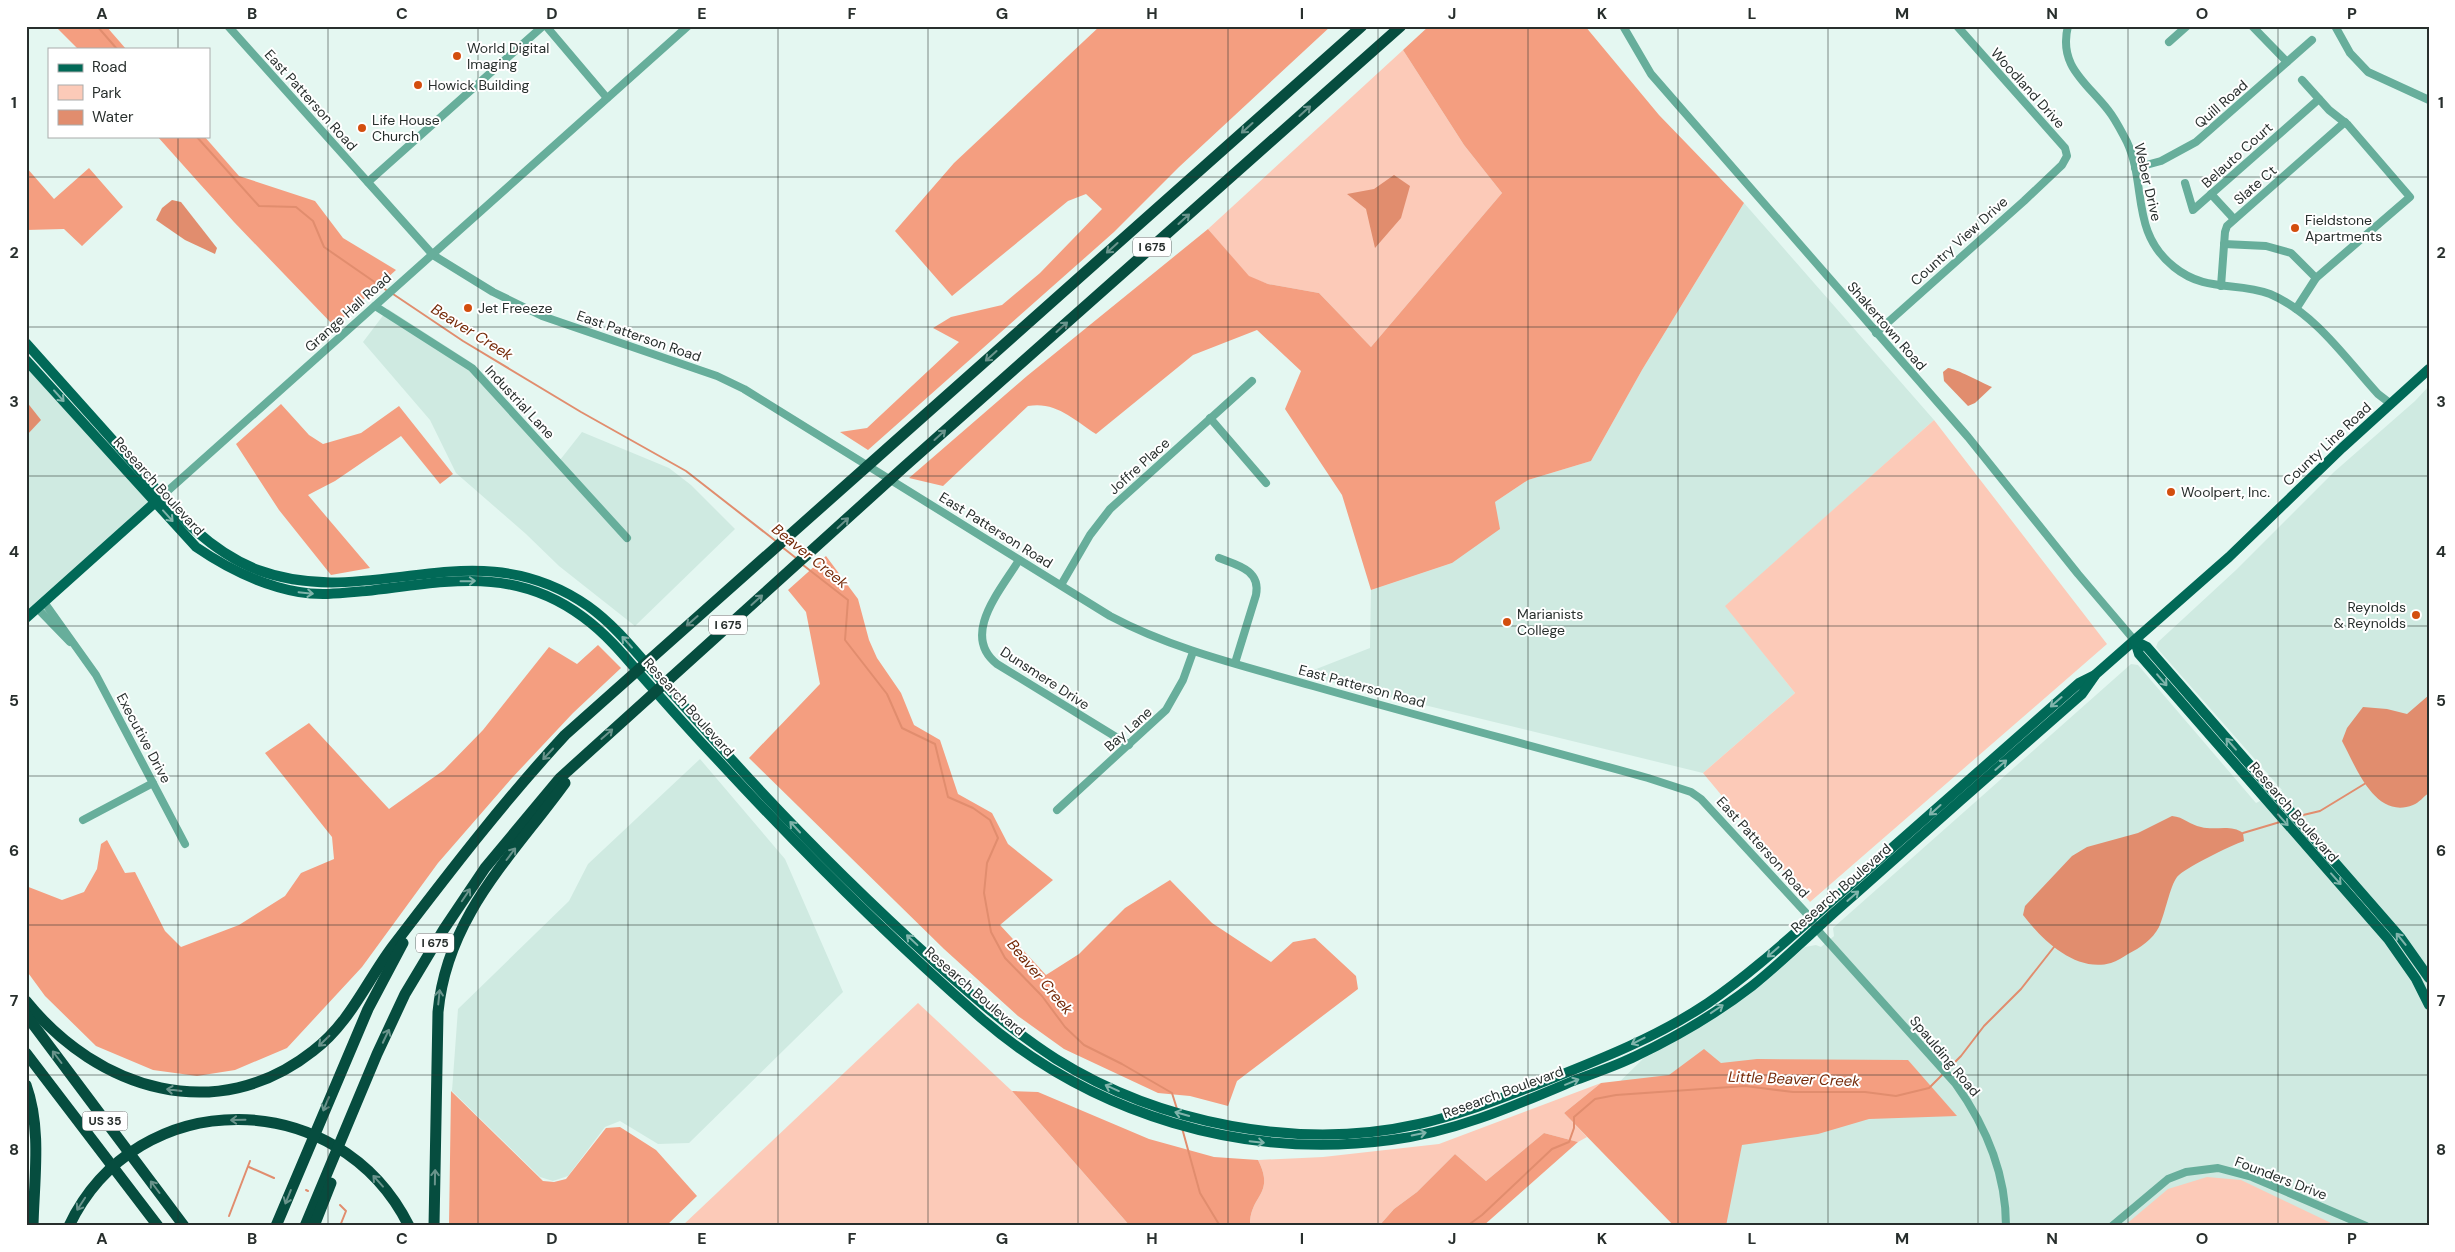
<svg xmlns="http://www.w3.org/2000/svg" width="2455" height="1252" viewBox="0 0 2455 1252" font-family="'DM Sans',sans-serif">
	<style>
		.built { fill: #cfeae1 }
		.green { fill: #fccab8 }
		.forest { fill: #f49e80 }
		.water { fill: #e18d6e }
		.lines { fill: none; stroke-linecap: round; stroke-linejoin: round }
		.stream { stroke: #e18d6e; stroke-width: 2 }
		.minor { stroke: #67ae9b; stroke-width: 8 }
		.major { stroke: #016957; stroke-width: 10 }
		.highway { stroke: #064d3f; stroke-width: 11 }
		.oneway { stroke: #6a948c }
		.oneway2 { stroke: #80b4ab }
		.grid { fill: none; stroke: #282f2d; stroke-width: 1; stroke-opacity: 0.55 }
		.poi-dot { fill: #d34e0e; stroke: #fff; stroke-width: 2 }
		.labels { text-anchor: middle; stroke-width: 4; stroke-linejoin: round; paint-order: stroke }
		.shield { fill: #fff; stroke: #686d6c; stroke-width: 1 }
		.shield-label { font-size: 12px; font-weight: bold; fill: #282f2d }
		.poi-label { font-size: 14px; fill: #282f2d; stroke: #fff; text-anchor: start }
		.street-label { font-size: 14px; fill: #282f2d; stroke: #fff }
		.water-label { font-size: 15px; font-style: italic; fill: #742908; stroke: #fff }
		.neatline { fill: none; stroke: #282f2d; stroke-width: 2 }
		.grid-label { font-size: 16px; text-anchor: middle; font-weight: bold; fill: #282f2d }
	</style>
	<rect width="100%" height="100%" fill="#e4f7f1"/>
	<g class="built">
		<polygon points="1744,203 1934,420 1726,606 1795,693 1703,773 1301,675 1370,648 1371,590 1452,563 1495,502 1528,480 1591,461 1642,370"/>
		<polygon points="388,309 472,363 560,460 582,432 669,468 691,485 735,529 635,626 559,566 526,534 456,473 430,420 363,342"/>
		<polygon points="26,360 155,502 26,618"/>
		<polygon points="2429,386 2429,1226 1674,1226 1606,1095 1647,1055 1764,983 1805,947 1816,945 1821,947 1834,936 1833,928 2131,664 2138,665 2256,803 2282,790 2156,647 2158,642 2236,570 2334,472 2415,401"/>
		<polygon points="700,759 785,859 843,992 689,1143 658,1144 620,1121 605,1127 568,1176 553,1181 540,1177 452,1091 458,1009 569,901 588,864"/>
	</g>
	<g class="green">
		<polygon points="1403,50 1464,145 1502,193 1371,347 1319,293 1268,284 1249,277 1208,229"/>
		<polygon points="1934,420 2107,644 1810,902 1703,773 1795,693 1725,606"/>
		<polygon points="918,1003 1012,1091 1130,1226 682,1226"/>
		<path d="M1601 1083 1564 1113 1587 1137 1578 1142 1544 1133 1486 1181 1455 1154 1417 1192 1394 1209 1379 1226H1250C1249 1195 1276 1195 1258 1160L1323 1157 1439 1144Z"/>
		<polygon points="2207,1177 2241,1180 2331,1223 2330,1226 2124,1226 2168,1189"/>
	</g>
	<g class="forest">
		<polygon points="55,26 106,26 126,49 78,49"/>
		<polygon points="1100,26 1331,26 1179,167 1114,232 868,450 840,432 867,428 959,342 933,328 951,317 1002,305 1040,273 1102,209 1086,194 1068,201 952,296 895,231 954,163"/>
		<path d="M1429 26H1585L1659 115 1744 203 1642 370 1591 461 1528 480 1495 502 1500 529 1452 563 1371 590 1342 495 1285 409 1301 371 1257 330 1193 355 1096 434C1074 420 1056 401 1028 406L943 486 909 478 1027 376 1208 229 1249 276 1268 284 1319 293 1371 347 1502 193 1464 145 1403 50Z"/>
		<polygon points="157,136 204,136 239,176 315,201 343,238 396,270 334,326 234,222"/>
		<polygon points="26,167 54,199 89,168 123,207 82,246 64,229 26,230"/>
		<polygon points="281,404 309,435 323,444 361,433 399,406 453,474 440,484 401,436 335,481 308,495 370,568 331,575 279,510 236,444"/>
		<polygon points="826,556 858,599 869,640 877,658 901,693 914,725 940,740 958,794 992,813 1008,844 1053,880 1000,925 1046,975 1079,954 1125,908 1170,880 1212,923 1271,962 1293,942 1315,938 1356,976 1358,989 1237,1081 1228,1106 1190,1096 1158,1093 1064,1049 1018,1016 944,949 749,758 820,684 806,612 788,590"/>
		<polygon points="598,645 621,668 573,713 511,779 438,863 362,967 287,1048 235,1070 197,1076 153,1070 96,1046 45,996 26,970 26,886 62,900 84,892 97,869 101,844 107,840 125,873 135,872 165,931 181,947 239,925 285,896 301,873 334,859 332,837 265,753 309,723 389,809 444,770 483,730 549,647 577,664"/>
		<polygon points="1704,1049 1721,1063 1757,1059 1908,1060 1957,1116 1869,1119 1818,1134 1742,1145 1726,1226 1674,1226 1564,1113 1601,1083 1669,1075"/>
		<polygon points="451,1091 543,1181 554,1182 566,1179 606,1128 620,1127 656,1150 697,1196 666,1226 449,1226"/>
		<path d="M1012 1091 1038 1092 1149 1139 1214 1157 1258 1160C1276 1195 1249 1195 1250 1226H1130Z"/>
		<polygon points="1544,1133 1578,1142 1483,1226 1379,1226 1394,1209 1417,1192 1455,1154 1486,1181"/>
	</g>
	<g class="water">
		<polygon points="1394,175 1410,186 1401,218 1375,248 1366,209 1347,194 1374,189"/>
		<polygon points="172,200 181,202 217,248 215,254 185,240 156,220 162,208"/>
		<path d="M1948 368C1957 369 1980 382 1992 387L1975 403 1968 406 1944 381 1943 372Z"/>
		<polygon points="26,401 41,420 26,436"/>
		<path d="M2429 695V793C2424 796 2419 803 2413 805 2375 820 2356 767 2342 741L2347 728 2363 707 2387 709 2407 714Z"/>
		<path d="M2172 816C2184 817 2190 825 2201 827 2215 831 2231 824 2243 833L2244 841C2232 845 2184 868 2177 877 2170 886 2165 914 2159 927 2153 939 2140 948 2128 954 2123 957 2117 961 2111 963 2076 973 2042 940 2023 915L2025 906 2072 856 2087 847 2138 833Z"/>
	</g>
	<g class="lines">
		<g class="stream">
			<polyline points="97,26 117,49"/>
			<polyline points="196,136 259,206 296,207 313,221 324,247 389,292"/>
			<polyline points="393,294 463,341 581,412 686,471 777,542"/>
			<polyline points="782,547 796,558"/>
			<polyline points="803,565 848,600 845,640 887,694 902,728 935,744 948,797 973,808 990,820 998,838 987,863 984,893 991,932 1005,958 1042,996 1065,1027 1084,1045 1122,1064 1172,1093 1177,1109"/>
			<polyline points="2299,816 2320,811 2366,783"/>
			<polyline points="2243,833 2280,822"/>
			<polyline points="1946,1071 1961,1056 1984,1026 2021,989 2054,947"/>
			<polyline points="1182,1128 1200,1193 1220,1226"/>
			<polyline points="249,1167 274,1178"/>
			<polyline points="306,1190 308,1191"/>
			<polyline points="340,1205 346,1211 340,1226"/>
			<polyline points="229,1216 250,1161"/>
			<polyline points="1467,1226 1482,1215 1552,1149 1569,1142 1574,1128 1574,1117 1595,1099 1616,1095 1745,1086 1793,1092 1865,1092 1896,1096 1929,1088 1943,1074"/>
		</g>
		<g class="minor">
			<path d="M228 26 433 255 493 292 542 316 717 376 744 389 1110 616C1174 650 1244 666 1313 686 1425 718 1537 747 1648 778L1691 792 1701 799 1806 913 1821 934 1955 1083C1986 1126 2006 1172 2006 1226"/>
			<polyline points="546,26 607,98"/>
			<polyline points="1623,26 1651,74 1968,437 2078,574 2135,641"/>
			<path d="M2068 26C2058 66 2086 82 2108 110 2116 120 2121 131 2127 142 2147 185 2130 232 2174 267 2206 293 2236 281 2270 294 2315 313 2346 359 2378 394L2391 404"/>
			<polyline points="2252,26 2287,62"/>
			<polyline points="2335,26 2350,53 2368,72 2429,100"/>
			<polyline points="2169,42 2187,26"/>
			<polyline points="2135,168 2161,161 2196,142 2312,40"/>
			<polyline points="368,182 543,26"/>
			<polyline points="2185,183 2193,210 2319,99"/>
			<polyline points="2211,194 2234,219"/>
			<polyline points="2224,244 2266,246 2291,253 2316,278"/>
			<polyline points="2221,286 2225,232 2227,226 2345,122"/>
			<polyline points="375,306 472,368 627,538"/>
			<polyline points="2296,309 2316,278 2410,197 2348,125 2329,110 2302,80"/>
			<polyline points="1876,333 2024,201 2062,165 2067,156 2065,148 1957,26"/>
			<polyline points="1210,418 1266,483"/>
			<polyline points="162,496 688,26"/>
			<path d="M1219 558C1237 565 1261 570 1256 595L1235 663"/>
			<path d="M1019 560C1001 590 960 635 997 664L1129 745"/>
			<polyline points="1061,585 1090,535 1110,509 1252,381"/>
			<polyline points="44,602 96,675 185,844"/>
			<polyline points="37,608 70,642"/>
			<polyline points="1057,810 1166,710 1183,680 1193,652"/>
			<polyline points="83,820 153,783"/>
			<polyline points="2112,1226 2168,1179 2186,1172 2218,1168 2252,1177 2366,1226"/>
		</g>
		<g class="major">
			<path d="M26 343C60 381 93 418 127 456 166 500 201 548 258 570 371 612 475 527 588 606 612 623 631 646 650 668 675 696 700 724 725 752 792 827 864 898 938 965 976 999 1014 1032 1056 1059 1160 1124 1299 1151 1419 1124 1460 1115 1499 1099 1538 1084 1596 1061 1656 1038 1708 1003 1756 970 1799 929 1843 891 1922 822 2000 752 2079 683L2095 675"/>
			<path d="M26 360 196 547C228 569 260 585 299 592 321 596 343 593 366 591 446 582 513 565 583 617 605 633 622 653 639 673 664 701 689 730 715 757 799 848 887 936 981 1018 1093 1115 1244 1160 1391 1140 1455 1132 1514 1106 1573 1081 1594 1073 1616 1066 1636 1056 1676 1037 1717 1013 1752 986 1787 958 1819 925 1853 896 1929 828 2005 761 2082 694L2096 674 2229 557 2342 448 2429 369"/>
			<polyline points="26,618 160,498"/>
			<polyline points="2135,641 2139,654 2388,939 2416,979 2429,1005"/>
			<polyline points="2135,641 2147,647 2400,937 2429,978"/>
		</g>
		<g class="highway">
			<path d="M26 1001C98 1090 217 1127 313 1051 350 1023 366 982 393 946 448 874 503 802 565 735L1362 26"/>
			<polyline points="26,1015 184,1226"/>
			<polyline points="26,1053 158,1226"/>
			<path d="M26 1085C42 1129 34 1180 33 1226"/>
			<path d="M69 1226C137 1083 339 1085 409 1226"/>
			<polyline points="276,1226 368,1009 403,943"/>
			<polyline points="305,1226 377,1054 405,994 444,929 485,868 560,778 904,467 1401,26"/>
			<polyline points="314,1226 331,1183"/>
			<path d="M434 1226 438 1012C447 916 512 856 565 783"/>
		</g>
	</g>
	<defs><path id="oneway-shaft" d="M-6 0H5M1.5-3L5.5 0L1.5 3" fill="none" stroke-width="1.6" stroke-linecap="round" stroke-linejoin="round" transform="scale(1.25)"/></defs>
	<g class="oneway">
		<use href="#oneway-shaft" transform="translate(1305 111) rotate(-42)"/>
		<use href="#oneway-shaft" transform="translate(1247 128) rotate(138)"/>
		<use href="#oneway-shaft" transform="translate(1184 219) rotate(-42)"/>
		<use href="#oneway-shaft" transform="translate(1112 248) rotate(138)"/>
		<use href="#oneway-shaft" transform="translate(1062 327) rotate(-42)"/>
		<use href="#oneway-shaft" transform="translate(991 356) rotate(138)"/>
		<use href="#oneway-shaft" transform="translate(940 435) rotate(-42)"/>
		<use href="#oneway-shaft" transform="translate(843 523) rotate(-43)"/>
		<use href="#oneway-shaft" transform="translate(757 600) rotate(-42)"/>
		<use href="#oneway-shaft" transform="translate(692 621) rotate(139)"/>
		<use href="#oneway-shaft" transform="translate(607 734) rotate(-41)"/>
		<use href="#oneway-shaft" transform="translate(548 754) rotate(133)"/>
		<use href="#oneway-shaft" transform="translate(511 854) rotate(-53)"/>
		<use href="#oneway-shaft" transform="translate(466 895) rotate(-56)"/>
		<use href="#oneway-shaft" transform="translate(439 997) rotate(-84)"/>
		<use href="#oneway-shaft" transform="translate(386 1036) rotate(-65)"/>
		<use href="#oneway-shaft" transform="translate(324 1041) rotate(136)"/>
		<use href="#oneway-shaft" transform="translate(57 1057) rotate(-127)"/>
		<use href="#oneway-shaft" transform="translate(174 1090) rotate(-173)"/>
		<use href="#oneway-shaft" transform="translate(326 1104) rotate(113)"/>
		<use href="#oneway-shaft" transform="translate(238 1120) rotate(179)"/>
		<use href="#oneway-shaft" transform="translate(435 1177) rotate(-89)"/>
		<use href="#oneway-shaft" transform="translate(378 1181) rotate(-132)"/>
		<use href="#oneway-shaft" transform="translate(155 1187) rotate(-127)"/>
		<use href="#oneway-shaft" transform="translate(288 1197) rotate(112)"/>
		<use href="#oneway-shaft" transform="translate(81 1204) rotate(123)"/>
	</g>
	<g class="oneway2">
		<use href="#oneway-shaft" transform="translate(59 396) rotate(48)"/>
		<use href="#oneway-shaft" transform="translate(168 516) rotate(48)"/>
		<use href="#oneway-shaft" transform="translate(468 581) rotate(-1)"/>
		<use href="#oneway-shaft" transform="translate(306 593) rotate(6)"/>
		<use href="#oneway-shaft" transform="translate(627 642) rotate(-132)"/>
		<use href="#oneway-shaft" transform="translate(2162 680) rotate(49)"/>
		<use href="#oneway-shaft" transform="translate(2056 702) rotate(139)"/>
		<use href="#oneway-shaft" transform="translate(2231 744) rotate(-131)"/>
		<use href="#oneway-shaft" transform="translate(2001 765) rotate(-41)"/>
		<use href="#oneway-shaft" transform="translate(1935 810) rotate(138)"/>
		<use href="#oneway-shaft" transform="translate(2283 820) rotate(48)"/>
		<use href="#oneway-shaft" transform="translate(795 827) rotate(-133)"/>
		<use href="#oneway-shaft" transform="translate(2336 879) rotate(48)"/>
		<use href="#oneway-shaft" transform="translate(1853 896) rotate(-41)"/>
		<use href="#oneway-shaft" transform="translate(2401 939) rotate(-129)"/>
		<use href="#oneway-shaft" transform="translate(912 940) rotate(-137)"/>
		<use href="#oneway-shaft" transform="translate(1773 952) rotate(139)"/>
		<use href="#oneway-shaft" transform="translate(1717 1009) rotate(-34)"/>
		<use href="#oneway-shaft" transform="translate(1638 1041) rotate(153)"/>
		<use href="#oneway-shaft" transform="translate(1572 1082) rotate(-22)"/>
		<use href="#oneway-shaft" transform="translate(1112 1088) rotate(-156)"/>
		<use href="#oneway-shaft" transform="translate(1182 1114) rotate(-164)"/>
		<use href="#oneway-shaft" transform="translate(1419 1134) rotate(-12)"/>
		<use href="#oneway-shaft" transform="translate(1257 1142) rotate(6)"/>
	</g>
	<path class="grid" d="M178 26V49M328 26V1226M478 26V1226M628 26V1226M778 26V1226M928 26V1226M1078 26V1226M1228 26V1226M1378 26V1226M1528 26V1226M1678 26V1226M1828 26V1226M1978 26V1226M2128 26V1226M2278 26V1226M178 136V1226M26 177H2429M26 327H2429M26 476H2429M26 626H2429M26 776H2429M26 925H2429M26 1075H2429"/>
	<g class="poi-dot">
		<circle cx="457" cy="56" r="5"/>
		<circle cx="418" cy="85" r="5"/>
		<circle cx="362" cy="128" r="5"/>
		<circle cx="2295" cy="228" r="5"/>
		<circle cx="468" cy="308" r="5"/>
		<circle cx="2171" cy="492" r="5"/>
		<circle cx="2416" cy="615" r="5"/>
		<circle cx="1507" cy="622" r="5"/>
	</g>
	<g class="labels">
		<g class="shield">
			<rect x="1133" y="237.5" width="38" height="19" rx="4"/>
			<rect x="709" y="615.5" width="38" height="19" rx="4"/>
			<rect x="416" y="933.5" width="38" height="19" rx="4"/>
			<rect x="82.5" y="1111.5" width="45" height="19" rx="4"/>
		</g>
		<g class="shield-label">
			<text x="1152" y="251">I 675</text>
			<text x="728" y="629">I 675</text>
			<text x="435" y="947">I 675</text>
			<text x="105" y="1125">US 35</text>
		</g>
		<g class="poi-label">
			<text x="467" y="53">World Digital<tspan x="467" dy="16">Imaging</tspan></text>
			<text x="428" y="90">Howick Building</text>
			<text x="372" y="125">Life House<tspan x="372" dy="16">Church</tspan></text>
			<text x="2305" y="225">Fieldstone<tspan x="2305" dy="16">Apartments</tspan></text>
			<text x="478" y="313">Jet Freeeze</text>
			<text x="2181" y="497">Woolpert, Inc.</text>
			<text x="2406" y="612" text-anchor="end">Reynolds<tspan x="2406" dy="16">&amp; Reynolds</tspan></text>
			<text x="1517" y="619">Marianists<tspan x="1517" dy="16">College</tspan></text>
		</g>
		<g class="street-label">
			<text transform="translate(2028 88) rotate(48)" y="5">Woodland Drive</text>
			<text transform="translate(311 100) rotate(48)" y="5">East Patterson Road</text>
			<text transform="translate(2221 104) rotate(-41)" y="5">Quill Road</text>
			<text transform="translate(2237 155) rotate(-42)" y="5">Belauto Court</text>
			<text transform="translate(2148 182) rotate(77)" y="5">Weber Drive</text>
			<text transform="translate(2255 185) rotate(-41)" y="5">Slate Ct</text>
			<text transform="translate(1959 241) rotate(-42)" y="5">Country View Drive</text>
			<text transform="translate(348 312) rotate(-42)" y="5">Grange Hall Road</text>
			<text transform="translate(1887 326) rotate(49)" y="5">Shakertown Road</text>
			<text transform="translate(639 336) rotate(19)" y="5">East Patterson Road</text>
			<text transform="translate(520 402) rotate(47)" y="5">Industrial Lane</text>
			<text transform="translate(2327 444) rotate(-43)" y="5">County Line Road</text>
			<text transform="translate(1139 466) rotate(-42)" y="5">Joffre Place</text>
			<text transform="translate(159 486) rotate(48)" y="5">Research Boulevard</text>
			<text transform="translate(996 530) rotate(32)" y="5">East Patterson Road</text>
			<text transform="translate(1045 678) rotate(33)" y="5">Dunsmere Drive</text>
			<text transform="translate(1362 686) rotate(15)" y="5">East Patterson Road</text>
			<text transform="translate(689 707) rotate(48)" y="5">Research Boulevard</text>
			<text transform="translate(1128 729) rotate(-42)" y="5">Bay Lane</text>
			<text transform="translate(144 738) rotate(62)" y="5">Executive Drive</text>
			<text transform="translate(2294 812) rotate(49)" y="5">Research Boulevard</text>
			<text transform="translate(1763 847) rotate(48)" y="5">East Patterson Road</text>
			<text transform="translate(1841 888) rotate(-41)" y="5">Research Boulevard</text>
			<text transform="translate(975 991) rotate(41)" y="5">Research Boulevard</text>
			<text transform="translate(1945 1056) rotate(50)" y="5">Spaulding Road</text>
			<text transform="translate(1503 1092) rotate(-20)" y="5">Research Boulevard</text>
			<text transform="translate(2281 1178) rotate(21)" y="5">Founders Drive</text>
		</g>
		<g class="water-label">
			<text transform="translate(472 332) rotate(32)" y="5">Beaver Creek</text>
			<text transform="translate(810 556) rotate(39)" y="5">Beaver Creek</text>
			<text transform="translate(1040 977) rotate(50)" y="5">Beaver Creek</text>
			<text transform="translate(1794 1079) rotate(2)" y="5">Little Beaver Creek</text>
		</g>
	</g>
	<rect width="2455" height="1252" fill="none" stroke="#ffffff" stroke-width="55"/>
	<rect x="48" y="48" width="162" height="90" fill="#ffffff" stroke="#a9acab"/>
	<rect x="58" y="64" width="25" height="8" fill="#016957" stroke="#a9acab"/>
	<text x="92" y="72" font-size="15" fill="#282f2d">Road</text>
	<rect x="58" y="85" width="25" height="15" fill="#fccab8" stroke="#a9acab"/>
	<text x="92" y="98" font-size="15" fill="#282f2d">Park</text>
	<rect x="58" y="110" width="25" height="15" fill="#e18d6e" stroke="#a9acab"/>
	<text x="92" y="122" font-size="15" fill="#282f2d">Water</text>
	<rect x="28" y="28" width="2400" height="1196" class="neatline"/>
	<g class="grid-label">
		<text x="102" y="19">A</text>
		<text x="252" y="19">B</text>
		<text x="402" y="19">C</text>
		<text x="552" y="19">D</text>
		<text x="702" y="19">E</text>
		<text x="852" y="19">F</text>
		<text x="1002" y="19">G</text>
		<text x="1152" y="19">H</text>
		<text x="1302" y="19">I</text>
		<text x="1452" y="19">J</text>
		<text x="1602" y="19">K</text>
		<text x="1752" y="19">L</text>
		<text x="1902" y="19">M</text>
		<text x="2052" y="19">N</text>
		<text x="2202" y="19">O</text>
		<text x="2352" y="19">P</text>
		<text x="14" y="108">1</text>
		<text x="2441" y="108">1</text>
		<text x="14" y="258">2</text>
		<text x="2441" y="258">2</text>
		<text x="14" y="407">3</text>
		<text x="2441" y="407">3</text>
		<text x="14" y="557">4</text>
		<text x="2441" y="557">4</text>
		<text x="14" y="706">5</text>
		<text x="2441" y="706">5</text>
		<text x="14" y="856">6</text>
		<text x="2441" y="856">6</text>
		<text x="14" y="1006">7</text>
		<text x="2441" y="1006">7</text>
		<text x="14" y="1155">8</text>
		<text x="2441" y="1155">8</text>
		<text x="102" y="1244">A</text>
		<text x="252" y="1244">B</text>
		<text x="402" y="1244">C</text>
		<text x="552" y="1244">D</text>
		<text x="702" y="1244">E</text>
		<text x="852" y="1244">F</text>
		<text x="1002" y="1244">G</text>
		<text x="1152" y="1244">H</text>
		<text x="1302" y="1244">I</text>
		<text x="1452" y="1244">J</text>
		<text x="1602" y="1244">K</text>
		<text x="1752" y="1244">L</text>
		<text x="1902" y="1244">M</text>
		<text x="2052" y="1244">N</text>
		<text x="2202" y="1244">O</text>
		<text x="2352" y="1244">P</text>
	</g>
</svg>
